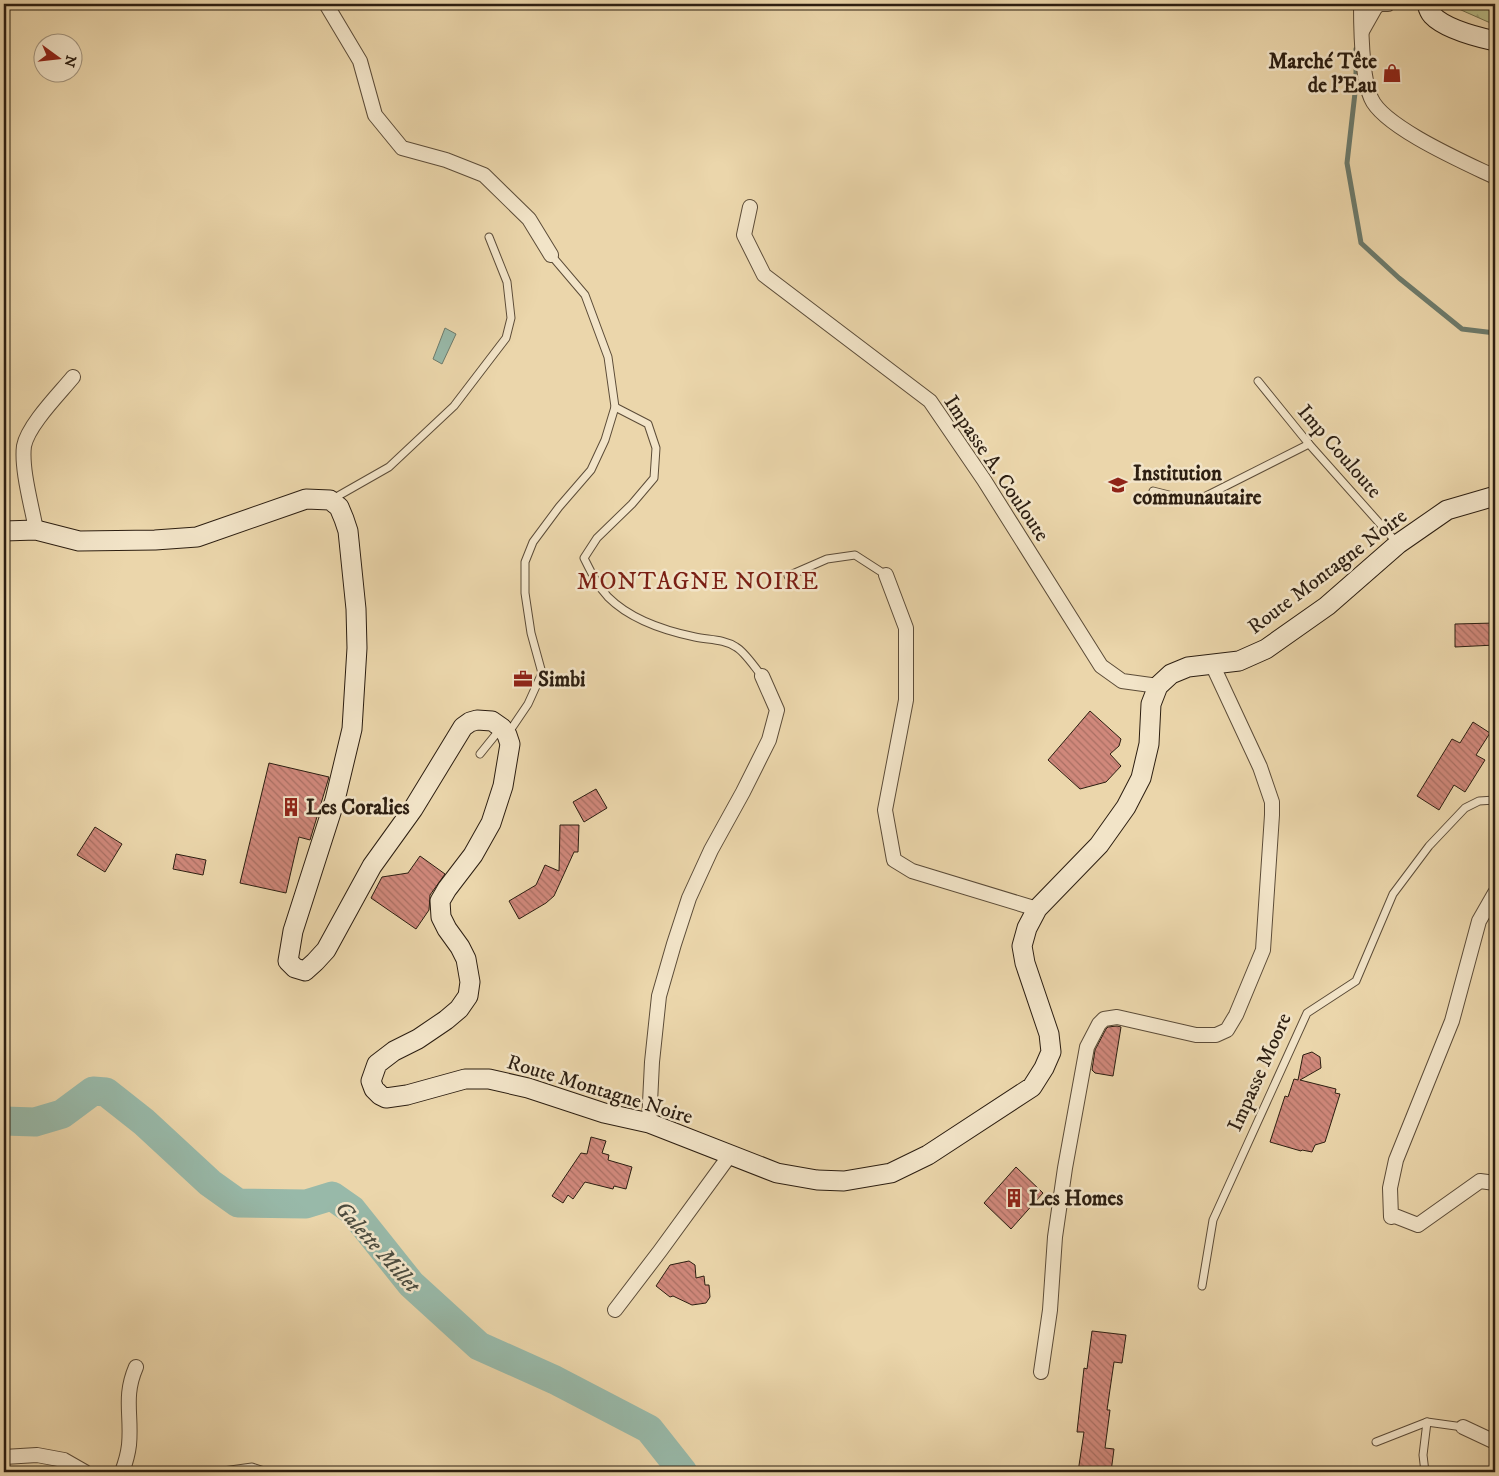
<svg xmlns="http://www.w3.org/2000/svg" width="1499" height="1476" viewBox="0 0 1499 1476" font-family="'IM FELL DW Pica',serif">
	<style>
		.forest { fill: url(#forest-firs); stroke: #726e4c }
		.water { fill: #98b9a9; stroke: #6d7b6c }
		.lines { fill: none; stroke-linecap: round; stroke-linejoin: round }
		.stream { stroke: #6d7b6c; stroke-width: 5 }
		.river { stroke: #98b9a9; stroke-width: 29 }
		.building { fill: url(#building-back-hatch); stroke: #2c1e11 }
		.lane-casing { stroke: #5c4c38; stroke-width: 9 }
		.street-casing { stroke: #5c4c38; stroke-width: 16 }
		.secondary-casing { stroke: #2c1e11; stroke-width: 21 }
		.lane { stroke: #f2e4c8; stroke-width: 7 }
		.street { stroke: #f2e4c8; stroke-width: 14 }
		.secondary { stroke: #f2e4c8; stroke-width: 19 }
		.labels { text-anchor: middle; stroke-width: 5; stroke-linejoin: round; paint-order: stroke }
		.poi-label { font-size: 21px; font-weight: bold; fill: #2c1e11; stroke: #f2e4c8; text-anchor: start }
		.street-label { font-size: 21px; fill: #2c1e11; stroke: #f2e4c8 }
		.water-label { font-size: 22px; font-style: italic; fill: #4c4c3f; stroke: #f2e4c8 }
		.quarter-label { font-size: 24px; letter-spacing: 1px; fill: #7a1f14; stroke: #f2e4c8 }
	</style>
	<defs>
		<pattern id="forest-firs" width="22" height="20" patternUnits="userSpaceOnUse" patternTransform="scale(1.25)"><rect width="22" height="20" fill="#b9bd88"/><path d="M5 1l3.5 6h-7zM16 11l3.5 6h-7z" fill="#9fa274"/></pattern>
		<pattern id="building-back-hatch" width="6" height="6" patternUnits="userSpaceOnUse" patternTransform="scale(1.25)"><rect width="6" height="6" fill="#d0887b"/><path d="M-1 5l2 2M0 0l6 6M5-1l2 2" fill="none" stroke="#a96f63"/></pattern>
	</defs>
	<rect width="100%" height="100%" fill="#ebd6ab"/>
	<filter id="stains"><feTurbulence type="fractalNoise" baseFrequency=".004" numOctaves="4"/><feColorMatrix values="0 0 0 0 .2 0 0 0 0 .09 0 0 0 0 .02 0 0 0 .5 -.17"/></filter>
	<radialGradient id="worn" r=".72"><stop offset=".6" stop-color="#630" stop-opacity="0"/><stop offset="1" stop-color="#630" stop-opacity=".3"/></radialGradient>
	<polygon class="forest" points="1451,4 1495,4 1495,25 1452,6"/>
	<polygon class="water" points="445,328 456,334 442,364 433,359"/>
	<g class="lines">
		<polyline class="stream" points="1356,49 1356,84 1347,163 1361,243 1399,278 1462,329 1495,333"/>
		<polyline class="river" points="4,1121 35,1122 62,1114 93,1091 106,1092 144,1122 210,1183 238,1203 306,1204 332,1196 352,1210 411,1284 479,1346 555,1380 649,1429 683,1472"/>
	</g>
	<g class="building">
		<polygon points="1495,623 1495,645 1455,647 1455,624"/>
		<polygon points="1090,711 1121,739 1119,746 1110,754 1121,766 1106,782 1080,789 1048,760"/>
		<polygon points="1473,722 1490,733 1476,755 1485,760 1465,792 1454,785 1439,810 1417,796 1452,739 1460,743"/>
		<polygon points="269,763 329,777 310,840 299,837 286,893 240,883"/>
		<polygon points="596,789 607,808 584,822 573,802"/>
		<polygon points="560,825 579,825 578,852 574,852 554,896 546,903 519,919 509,901 536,885 545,865 559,871"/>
		<polygon points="95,827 122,844 105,872 77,855"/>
		<polygon points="176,854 206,860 203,875 173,869"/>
		<polygon points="420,856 445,874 430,895 429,910 416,929 371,898 382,877 408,873"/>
		<polygon points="1117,1026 1121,1027 1113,1076 1095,1073 1092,1070 1095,1050 1106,1029 1108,1027"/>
		<polygon points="1312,1052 1320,1057 1321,1068 1300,1080 1336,1089 1335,1093 1340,1094 1325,1142 1315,1145 1312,1152 1302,1150 1301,1151 1270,1142 1285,1096 1288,1097 1294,1079 1298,1080 1303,1055"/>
		<polygon points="591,1137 606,1141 602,1153 609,1155 608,1160 632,1167 626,1189 614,1186 613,1189 585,1182 573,1199 568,1195 563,1203 552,1196 581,1153 587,1154"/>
		<polygon points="1016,1167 1043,1193 1011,1229 984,1203"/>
		<polygon points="689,1261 695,1265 696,1278 704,1276 705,1285 709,1285 710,1297 706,1303 692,1305 673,1296 670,1297 656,1286 670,1265"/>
		<polygon points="1092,1331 1126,1335 1122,1363 1114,1362 1107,1410 1110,1410 1105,1448 1114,1449 1111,1472 1078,1472 1084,1432 1077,1432 1084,1368 1087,1369"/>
	</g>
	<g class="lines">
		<g class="lane-casing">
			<g id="lane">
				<polyline points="1258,381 1309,444 1398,544"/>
				<path d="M615 407 648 424 656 448 654 478 632 504 597 538 584 558C591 572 597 585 608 597 630 619 666 631 695 637 709 640 724 639 736 647 745 652 755 668 762 676"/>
				<polyline points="1153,491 1185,499 1204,497 1309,444"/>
				<polyline points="331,500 389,467 454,406 506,338 511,318 507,282 489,237"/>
				<polyline points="788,576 827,559 855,555 886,575"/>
				<polyline points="507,735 528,704 542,673 531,633 525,593 525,562 533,542 559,507 591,470 605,440 615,407 608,357 585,295 551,255"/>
				<polyline points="480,754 501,728"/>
				<polyline points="1202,1286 1213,1220 1307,1013 1356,981 1393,894 1429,846 1465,808 1479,801 1495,800"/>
				<polyline points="1376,1442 1427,1422 1463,1427"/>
				<polyline points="216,1472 252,1467 267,1472"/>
				<polyline points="1425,1472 1423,1455 1427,1422"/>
			</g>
		</g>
		<g class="street-casing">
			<g id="street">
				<polyline points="326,4 360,61 375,115 402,148 446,160 484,175 529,219 551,255"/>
				<path d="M1361 4C1361 27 1362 78 1371 98 1383 127 1466 163 1495 177"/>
				<polyline points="1362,31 1375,8 1379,4 1388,4"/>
				<polyline points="750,207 744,235 764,275 930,401 984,480 1101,666 1122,681 1158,686"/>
				<path d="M36 530C32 507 21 469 24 446 28 425 60 393 73 377"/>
				<polyline points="886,575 906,628 906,700 885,810 894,860 912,871 1037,909"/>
				<polyline points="1495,893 1479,921 1452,1021 1396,1160 1390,1188 1391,1217 1395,1216 1418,1225 1480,1181 1495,1183"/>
				<polyline points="649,1123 652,1062 659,996 674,944 689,898 711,850 743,792 769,740 777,710 762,676"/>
				<polyline points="615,1310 660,1251 730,1155"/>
				<polyline points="1041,1372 1050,1310 1055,1237 1065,1168 1087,1047 1099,1024 1104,1019 1117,1017 1196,1035 1216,1035 1227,1030 1236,1015 1263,950 1272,815 1272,802 1260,767 1212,664"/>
				<polyline points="1463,1427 1495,1442"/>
				<polyline points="4,1457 37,1455 64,1460 85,1472"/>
				<path d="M122 1472C125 1464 128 1454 129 1445 132 1415 123 1397 136 1367"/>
			</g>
		</g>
		<g class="secondary-casing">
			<g id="secondary">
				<path d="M1427 4C1428 8 1429 12 1432 15 1445 29 1477 37 1495 41"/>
				<polyline points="4,531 36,530 79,541 155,540 197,537 306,499 330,500 339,507 344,519 348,531 356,609 357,648 352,729 335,800 293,931 288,961 295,968 305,971 315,962 326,950 372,866 413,809 463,727 470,722 477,720 492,721 502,728 507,735 510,744 503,786 491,823 473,855 447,889 440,901 441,917 447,929 460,947 466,959 470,982 468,996 459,1009 446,1020 418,1039 394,1051 377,1064 371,1081 374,1089 380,1095 386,1098 407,1095 465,1079 489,1079 528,1088 604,1113 649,1123 777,1173 817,1180 844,1181 891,1173 928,1155 1032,1087 1044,1068 1051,1052 1049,1034 1025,963 1022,946 1027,928 1037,909 1099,845 1126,807 1141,778 1149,744 1151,704 1158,686 1171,674 1188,667 1239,661 1266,649 1327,606 1398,544 1447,510 1495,496"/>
			</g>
		</g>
		<use href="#lane" class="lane"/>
		<use href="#street" class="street"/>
		<use href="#secondary" class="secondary"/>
	</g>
	<defs>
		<g id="shop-bare" transform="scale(1.5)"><path d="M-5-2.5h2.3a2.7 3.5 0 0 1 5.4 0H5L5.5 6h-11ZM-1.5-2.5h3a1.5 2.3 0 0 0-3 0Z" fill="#8f2418" stroke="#f2e4c8" stroke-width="2.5" paint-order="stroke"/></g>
		<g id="school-bare" transform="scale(1.5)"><path d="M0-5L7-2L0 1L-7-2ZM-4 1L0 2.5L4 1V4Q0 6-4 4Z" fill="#8f2418" stroke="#f2e4c8" stroke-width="2.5" paint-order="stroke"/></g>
		<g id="office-bare" transform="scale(1.5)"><path d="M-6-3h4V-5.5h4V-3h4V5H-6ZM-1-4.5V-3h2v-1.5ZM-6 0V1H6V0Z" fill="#8f2418" stroke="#f2e4c8" stroke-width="2.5" paint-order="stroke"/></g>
		<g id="building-bare" transform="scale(1.5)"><path d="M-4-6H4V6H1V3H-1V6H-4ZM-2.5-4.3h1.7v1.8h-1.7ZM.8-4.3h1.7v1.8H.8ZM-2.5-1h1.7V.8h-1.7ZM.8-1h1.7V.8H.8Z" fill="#8f2418" stroke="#f2e4c8" stroke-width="2.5" paint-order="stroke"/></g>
	</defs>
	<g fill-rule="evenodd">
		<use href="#shop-bare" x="1392" y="73"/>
		<use href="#school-bare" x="1118" y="485"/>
		<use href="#office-bare" x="523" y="679"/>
		<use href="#building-bare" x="291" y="807"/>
		<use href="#building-bare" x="1014" y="1198"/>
	</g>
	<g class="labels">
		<g class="poi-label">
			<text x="1377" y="68" text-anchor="end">Marché Tête<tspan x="1377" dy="24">de l'Eau</tspan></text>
			<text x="1133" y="480">Institution<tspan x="1133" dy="24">communautaire</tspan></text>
			<text x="538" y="686">Simbi</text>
			<text x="306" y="814">Les Coralies</text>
			<text x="1029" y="1205">Les Homes</text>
		</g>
		<g class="street-label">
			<text transform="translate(1340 451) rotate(49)" y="7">Imp Couloute</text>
			<text transform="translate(997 468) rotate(56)" y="7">Impasse A. Couloute</text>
			<text transform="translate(1327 571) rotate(-37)" y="7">Route Montagne Noire</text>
			<text transform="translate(1259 1072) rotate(-66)" y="7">Impasse Moore</text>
			<text transform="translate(600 1089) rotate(17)" y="7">Route Montagne Noire</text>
		</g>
		<g class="water-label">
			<text transform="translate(378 1246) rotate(48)" y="8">Galette Millet</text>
		</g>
		<g class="quarter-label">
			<text x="698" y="589">MONTAGNE NOIRE</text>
		</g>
	</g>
	<rect width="1499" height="1476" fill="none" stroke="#ebd6ab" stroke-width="20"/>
	<rect x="5" y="5" width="1489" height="1466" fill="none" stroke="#2c1e11" stroke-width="2.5"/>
	<rect x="10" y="10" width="1479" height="1456" fill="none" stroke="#2c1e11"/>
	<g transform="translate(58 58) rotate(105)"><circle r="24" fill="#f2e4c8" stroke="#a3957f"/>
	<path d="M0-4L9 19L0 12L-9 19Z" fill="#8f2418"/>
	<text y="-8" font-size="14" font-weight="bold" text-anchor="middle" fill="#2c1e11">N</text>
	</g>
	<rect width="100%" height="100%" filter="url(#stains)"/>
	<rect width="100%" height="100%" fill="url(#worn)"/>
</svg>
